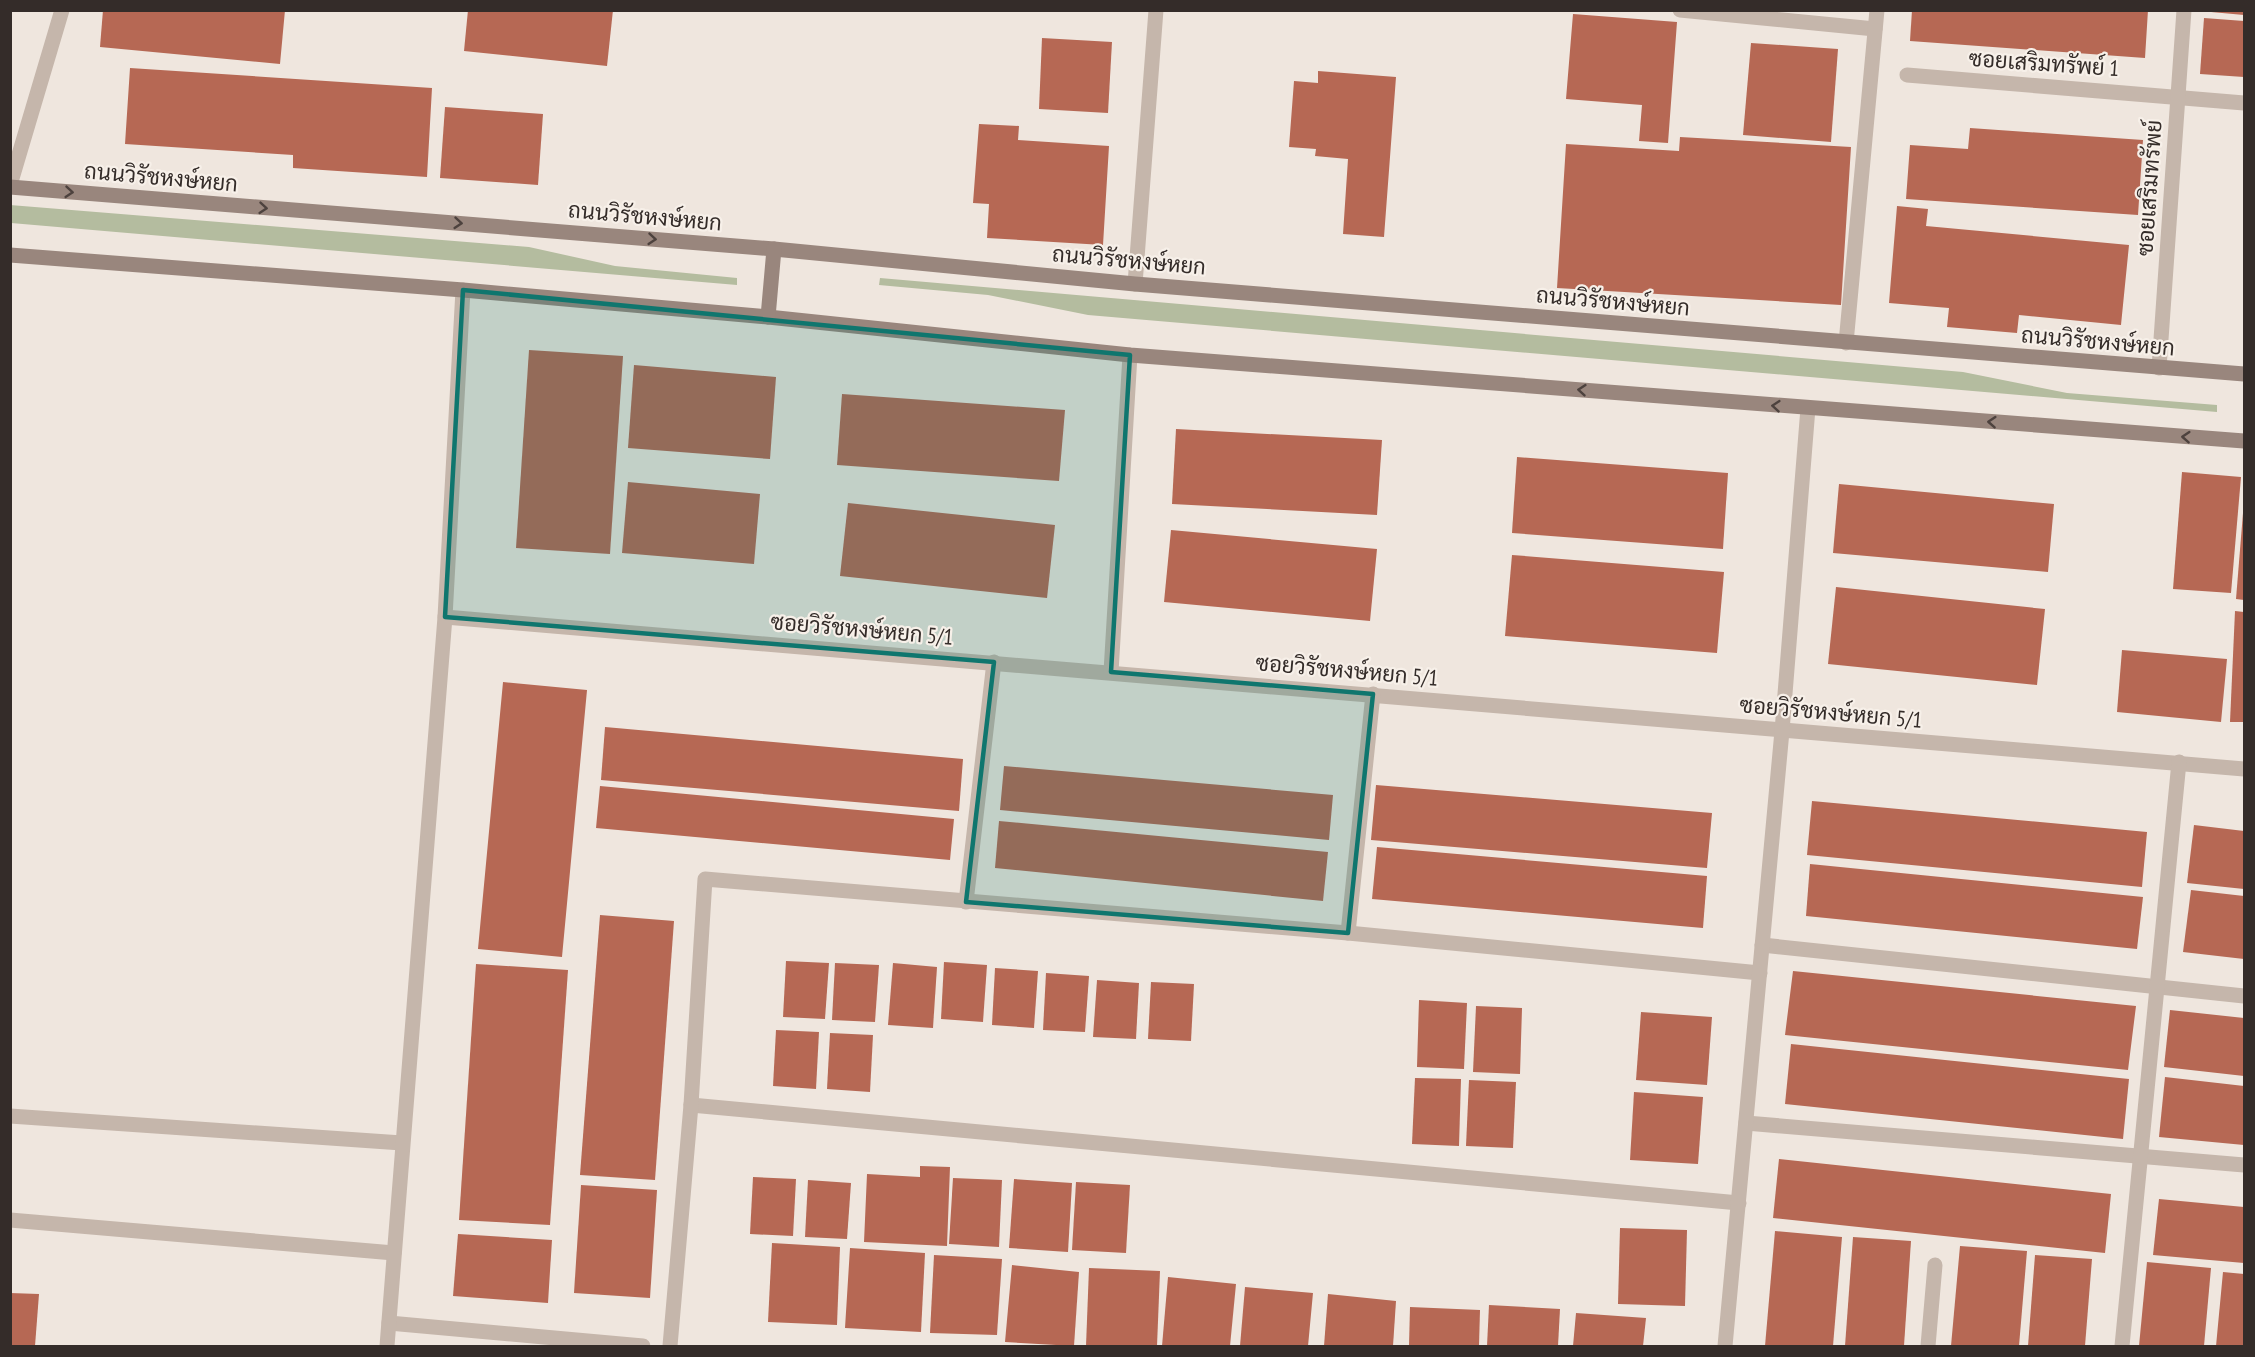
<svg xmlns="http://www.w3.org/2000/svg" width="2255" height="1357" viewBox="0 0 2255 1357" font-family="'PT Sans Narrow',Sarabun,sans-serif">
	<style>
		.green { fill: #b4bc9f }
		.building { fill: #b66854 }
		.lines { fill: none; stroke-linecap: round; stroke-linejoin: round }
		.lane { stroke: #c5b6ab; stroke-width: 15 }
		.street { stroke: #c5b6ab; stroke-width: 15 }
		.secondary { stroke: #99867d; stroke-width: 15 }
		.oneway { stroke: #4d423e }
		.marked { fill: #0f766e; fill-opacity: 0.2; stroke: #0f766e; stroke-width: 4.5; stroke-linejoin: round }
		.labels { text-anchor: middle; stroke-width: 4.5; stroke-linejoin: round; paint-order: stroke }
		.street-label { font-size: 22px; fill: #342c29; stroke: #f7f0e9 }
	</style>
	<rect width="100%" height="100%" fill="#efe6de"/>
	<g class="green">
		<polygon points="10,205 529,247 615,266 737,278 737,285 11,223"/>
		<polygon points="880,278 1963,372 2067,393 2217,405 2217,412 1088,315 988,295 879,285"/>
	</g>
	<g class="building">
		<polygon points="103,10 285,10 280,64 100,47"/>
		<polygon points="468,10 613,10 607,66 464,51"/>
		<polygon points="1912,10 2148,10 2145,58 1910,41"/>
		<polygon points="2211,10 2244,10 2244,15 2211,12"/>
		<polygon points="1573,14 1677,22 1668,143 1639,141 1642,105 1566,99"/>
		<polygon points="2204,18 2244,21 2244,77 2200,74"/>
		<polygon points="1042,38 1112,42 1108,113 1039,109"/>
		<polygon points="1751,43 1838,49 1831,142 1743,135"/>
		<polygon points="130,68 432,88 427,177 293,168 293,155 125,144"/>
		<polygon points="1318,71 1396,77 1384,237 1343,234 1348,159 1315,156 1316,149 1289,147 1294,81 1318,83"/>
		<polygon points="445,107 543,114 538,185 440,178"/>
		<polygon points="979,124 1019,126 1018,140 1109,146 1103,245 987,238 989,204 973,203"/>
		<polygon points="1970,128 2143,140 2138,215 1906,199 1910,145 1968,149"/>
		<polygon points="1680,137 1851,147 1841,305 1557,288 1566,144 1679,151"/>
		<polygon points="1897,206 1928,209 1926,226 2129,245 2121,325 2019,315 2017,333 1947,327 1949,308 1889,303"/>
		<polygon points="529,350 623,356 610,554 516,548"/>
		<polygon points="634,365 776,377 770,459 628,448"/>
		<polygon points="842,394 1065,410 1059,481 837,465"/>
		<polygon points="1176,429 1382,440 1377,515 1172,504"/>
		<polygon points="1517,457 1728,473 1723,549 1512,533"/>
		<polygon points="2182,472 2241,477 2231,593 2173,589"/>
		<polygon points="628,482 760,494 754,564 622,553"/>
		<polygon points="1839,484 2054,504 2048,572 1833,553"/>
		<polygon points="848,503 1055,525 1047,598 840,576"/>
		<polygon points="2243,513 2244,513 2244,600 2236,599"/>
		<polygon points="1171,530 1377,549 1370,621 1164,602"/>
		<polygon points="1512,555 1724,572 1717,653 1505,636"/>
		<polygon points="1836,587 2045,609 2037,685 1828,664"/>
		<polygon points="2235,611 2244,612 2244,722 2230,722"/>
		<polygon points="2122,650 2227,659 2221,722 2117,712"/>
		<polygon points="503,682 587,690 562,957 478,949"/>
		<polygon points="605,727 963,759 959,811 601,780"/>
		<polygon points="1004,766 1333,795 1329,840 1000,810"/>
		<polygon points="1376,785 1712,813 1707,868 1371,840"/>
		<polygon points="600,786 954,819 950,860 596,828"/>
		<polygon points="1812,801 2147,832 2142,887 1807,855"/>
		<polygon points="999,821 1328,852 1323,901 995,868"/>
		<polygon points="2194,825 2244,831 2244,889 2187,883"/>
		<polygon points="1377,847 1707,876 1703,928 1372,899"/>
		<polygon points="1810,864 2143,897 2137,949 1806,916"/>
		<polygon points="2191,890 2244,896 2244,959 2183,952"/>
		<polygon points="600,915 674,921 655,1180 580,1175"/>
		<polygon points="786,961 829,963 825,1019 783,1017"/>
		<polygon points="944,962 987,965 983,1022 941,1019"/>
		<polygon points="835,963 879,965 875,1022 832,1020"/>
		<polygon points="893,963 937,967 933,1028 888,1025"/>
		<polygon points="476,964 568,970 550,1225 459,1220"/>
		<polygon points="995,968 1038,971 1034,1028 992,1025"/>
		<polygon points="1793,971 2136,1006 2128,1070 1785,1035"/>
		<polygon points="1046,973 1089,976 1085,1032 1043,1030"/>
		<polygon points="1097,980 1139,983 1136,1039 1093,1037"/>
		<polygon points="1151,982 1194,984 1191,1041 1148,1039"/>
		<polygon points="1419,1000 1467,1003 1464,1069 1417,1067"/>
		<polygon points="1476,1006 1522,1008 1520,1074 1473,1072"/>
		<polygon points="2170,1010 2244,1018 2244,1076 2164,1067"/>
		<polygon points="1641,1012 1712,1017 1707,1085 1636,1080"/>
		<polygon points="776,1030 819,1032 816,1089 773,1086"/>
		<polygon points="830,1033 873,1035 870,1092 827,1089"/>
		<polygon points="1791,1044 2129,1079 2123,1139 1785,1104"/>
		<polygon points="2165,1077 2244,1086 2244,1145 2159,1137"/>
		<polygon points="1415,1078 1461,1079 1459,1146 1412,1144"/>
		<polygon points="1469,1080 1516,1082 1513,1148 1466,1146"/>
		<polygon points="1634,1092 1703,1097 1698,1164 1630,1160"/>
		<polygon points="1779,1159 2111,1194 2105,1253 1773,1218"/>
		<polygon points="920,1166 950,1167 947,1246 864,1242 867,1174 920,1177"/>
		<polygon points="753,1177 796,1179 793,1236 750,1234"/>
		<polygon points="953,1178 1002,1180 999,1247 949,1244"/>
		<polygon points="1014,1179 1072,1183 1068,1252 1009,1248"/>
		<polygon points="808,1180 851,1183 847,1239 805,1237"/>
		<polygon points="1076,1182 1130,1185 1126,1253 1072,1250"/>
		<polygon points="581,1185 657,1190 650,1298 574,1293"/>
		<polygon points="2159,1199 2244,1207 2244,1263 2153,1255"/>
		<polygon points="1620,1228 1687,1230 1685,1306 1618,1304"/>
		<polygon points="1775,1231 1842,1237 1833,1346 1765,1346"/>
		<polygon points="458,1234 552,1240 548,1303 453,1296"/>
		<polygon points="1853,1237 1911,1241 1904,1346 1845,1346"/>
		<polygon points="772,1243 840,1247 837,1325 768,1322"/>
		<polygon points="1960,1246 2027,1251 2019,1346 1951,1346"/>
		<polygon points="850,1248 925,1253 921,1332 845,1328"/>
		<polygon points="934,1255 1002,1259 997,1335 930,1333"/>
		<polygon points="2035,1255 2092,1259 2085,1346 2028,1346"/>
		<polygon points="2147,1262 2211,1268 2204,1346 2139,1346"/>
		<polygon points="1012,1265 1079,1272 1074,1346 1005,1342"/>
		<polygon points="1089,1268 1160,1271 1157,1346 1086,1346"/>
		<polygon points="2223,1272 2244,1274 2244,1346 2216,1346"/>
		<polygon points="1168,1277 1236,1284 1230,1346 1162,1346"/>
		<polygon points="1245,1287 1313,1293 1308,1346 1240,1346"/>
		<polygon points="10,1293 39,1294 35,1346 10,1346"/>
		<polygon points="1328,1294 1396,1301 1393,1346 1324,1346"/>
		<polygon points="1489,1305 1560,1309 1558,1346 1487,1346"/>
		<polygon points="1410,1307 1480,1310 1479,1346 1409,1346"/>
		<polygon points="1576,1313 1646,1318 1643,1346 1573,1346"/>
	</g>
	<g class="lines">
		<g class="lane">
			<polyline points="10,1116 402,1143"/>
			<polyline points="10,1220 394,1253"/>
		</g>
		<g class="street">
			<polyline points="1680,10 1875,29"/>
			<polyline points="1907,75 2244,103"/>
			<polyline points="10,185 62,10"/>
			<polyline points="1135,284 1156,10"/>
			<polyline points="1846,343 1877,10"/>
			<polyline points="2159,368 2184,10"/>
			<polyline points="445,617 2244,769"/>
			<polyline points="1111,672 1130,355"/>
			<polyline points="966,902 994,662"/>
			<polyline points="1348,933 1373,694"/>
			<polyline points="1762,945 2244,996"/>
			<polyline points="691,1105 1739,1203"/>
			<polyline points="1746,1123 2244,1165"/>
			<polyline points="389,1323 643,1346"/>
			<polyline points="387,1346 445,617 463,290"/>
			<polyline points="670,1346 691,1105 705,879 1348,933 1760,973"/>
			<polyline points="1725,1346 1782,731 1808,408"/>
			<polyline points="1928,1346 1935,1265"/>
			<polyline points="2122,1346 2179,762"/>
		</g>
		<g class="secondary">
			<polyline points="10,187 774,249 1135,284 2244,374"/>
			<polyline points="10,255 463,290 768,317 1130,355 2244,441"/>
			<polyline points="768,317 774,249"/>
		</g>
	</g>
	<defs><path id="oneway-chevron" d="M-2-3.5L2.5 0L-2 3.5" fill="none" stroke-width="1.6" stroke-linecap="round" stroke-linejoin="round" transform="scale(1.5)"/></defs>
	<g class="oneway">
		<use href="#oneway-chevron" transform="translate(69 192) rotate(5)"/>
		<use href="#oneway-chevron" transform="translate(263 208) rotate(5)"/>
		<use href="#oneway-chevron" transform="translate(458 223) rotate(5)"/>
		<use href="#oneway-chevron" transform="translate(652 239) rotate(5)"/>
		<use href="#oneway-chevron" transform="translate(1582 390) rotate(-175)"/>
		<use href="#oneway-chevron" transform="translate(1776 406) rotate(-175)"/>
		<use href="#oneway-chevron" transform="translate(1992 422) rotate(-176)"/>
		<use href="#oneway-chevron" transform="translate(2186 437) rotate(-176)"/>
	</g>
	<path class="marked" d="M463 290 1130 355 1111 672 1373 694 1348 933 966 902 994 662 445 617Z"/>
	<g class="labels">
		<g class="street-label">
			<text transform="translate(2044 63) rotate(4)" y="8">ซอยเสริมทรัพย์ 1</text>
			<text transform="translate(161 177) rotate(5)" y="8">ถนนวิรัชหงษ์หยก</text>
			<text transform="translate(2149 188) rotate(-86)" y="8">ซอยเสริมทรัพย์</text>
			<text transform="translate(645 216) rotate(5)" y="8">ถนนวิรัชหงษ์หยก</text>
			<text transform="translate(1129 260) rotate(5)" y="8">ถนนวิรัชหงษ์หยก</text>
			<text transform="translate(1613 301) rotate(5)" y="8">ถนนวิรัชหงษ์หยก</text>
			<text transform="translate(2098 341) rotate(5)" y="8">ถนนวิรัชหงษ์หยก</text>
			<text transform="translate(862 629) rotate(5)" y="8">ซอยวิรัชหงษ์หยก 5/1</text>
			<text transform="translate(1347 670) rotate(5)" y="8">ซอยวิรัชหงษ์หยก 5/1</text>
			<text transform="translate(1831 712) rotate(5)" y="8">ซอยวิรัชหงษ์หยก 5/1</text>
		</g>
	</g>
	<rect width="2255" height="1357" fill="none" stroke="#342c29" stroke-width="24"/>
</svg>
